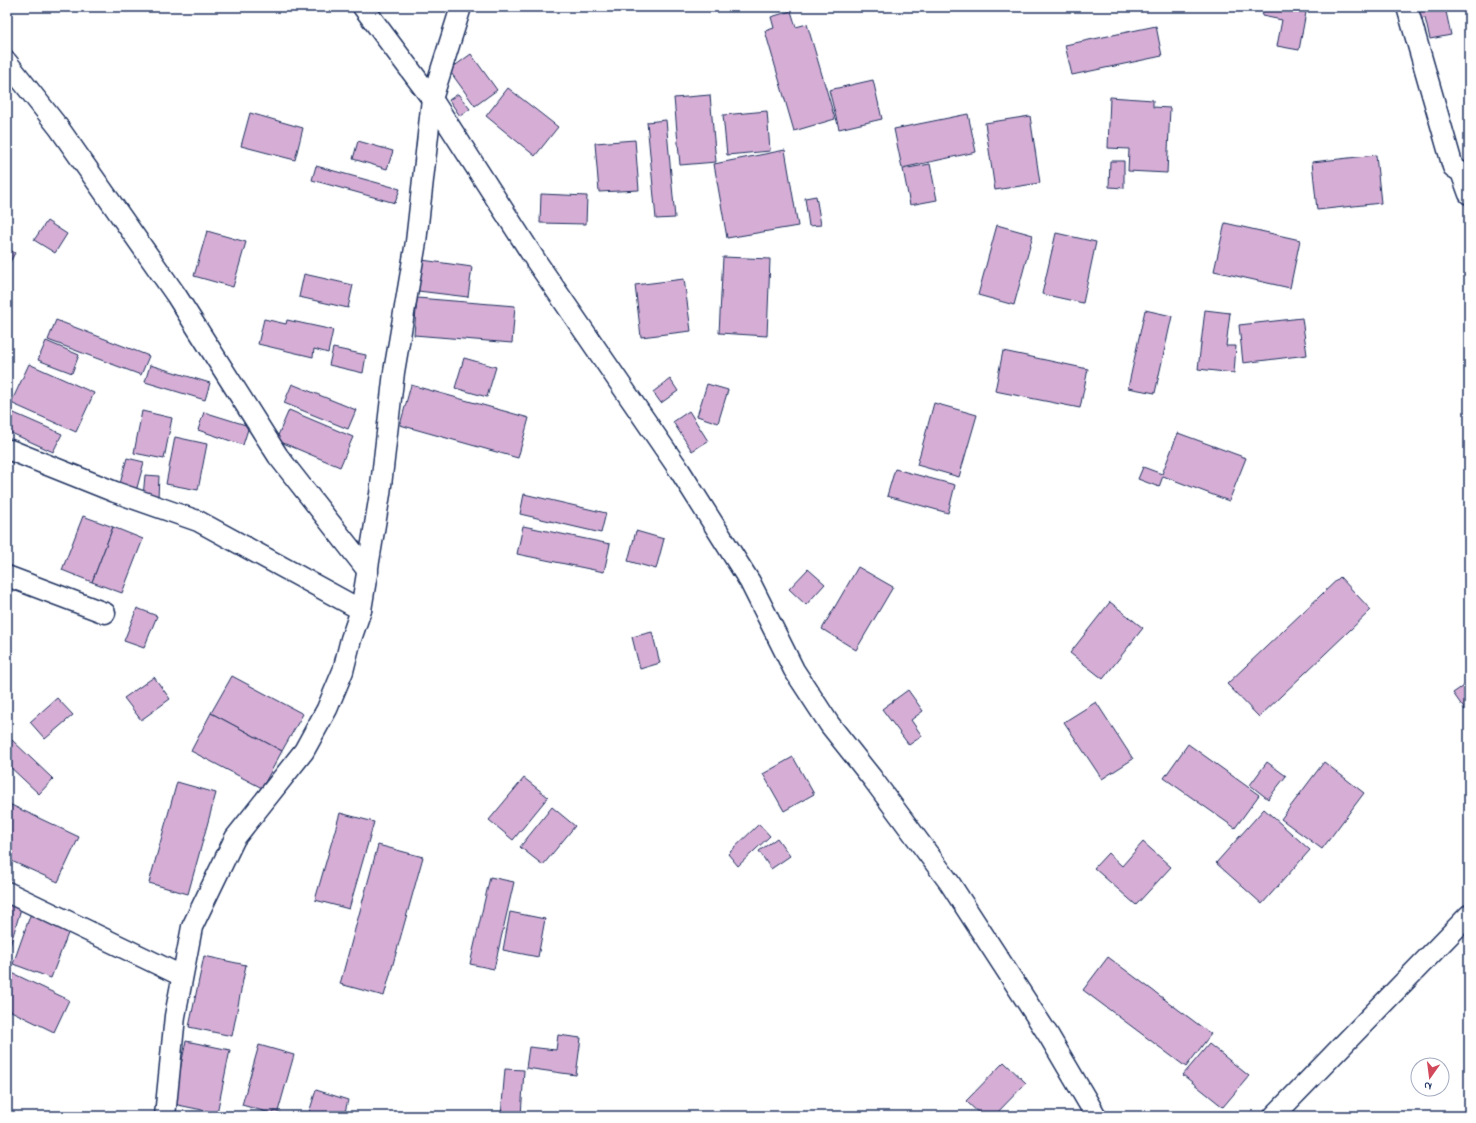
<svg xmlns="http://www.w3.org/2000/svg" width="1476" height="1123" viewBox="0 0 1476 1123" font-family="'Indie Flower',sans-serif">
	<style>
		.building { fill: #d6aed5; stroke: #1b2f5e }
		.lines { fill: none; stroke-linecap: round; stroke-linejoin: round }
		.minor-casing { stroke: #1b2f5e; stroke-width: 23 }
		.minor { stroke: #fff; stroke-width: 20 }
	</style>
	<rect width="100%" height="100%" fill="#fff"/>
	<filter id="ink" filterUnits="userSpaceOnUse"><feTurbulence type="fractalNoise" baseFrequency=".025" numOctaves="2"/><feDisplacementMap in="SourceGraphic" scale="8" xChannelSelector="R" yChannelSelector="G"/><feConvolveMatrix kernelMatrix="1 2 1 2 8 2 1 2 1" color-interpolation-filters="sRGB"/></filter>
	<g filter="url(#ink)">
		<g class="building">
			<polygon points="1264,7 1307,7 1299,50 1277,46 1282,20 1262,16"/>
			<polygon points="1409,7 1445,7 1451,35 1430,39 1425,18 1412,20"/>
			<polygon points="791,11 796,27 807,24 835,119 794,131 765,31 774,28 771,17"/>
			<polygon points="1156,26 1162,56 1072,75 1065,45"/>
			<polygon points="471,54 497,90 475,106 449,70"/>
			<polygon points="873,80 882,119 839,129 829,90"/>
			<polygon points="508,88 558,127 535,156 486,116"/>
			<polygon points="458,94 470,109 460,116 449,100"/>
			<polygon points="710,95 716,162 680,165 674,98"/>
			<polygon points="1110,97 1153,100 1153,107 1170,108 1167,173 1128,171 1129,149 1108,148"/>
			<polygon points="767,111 770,151 727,155 723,115"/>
			<polygon points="250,113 303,128 295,160 241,146"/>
			<polygon points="968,114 976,152 902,168 894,129"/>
			<polygon points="1030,116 1040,183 995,190 985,123"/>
			<polygon points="666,120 675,218 656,219 647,122"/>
			<polygon points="635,140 639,190 599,192 595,143"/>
			<polygon points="358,141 393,151 387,169 353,159"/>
			<polygon points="785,150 798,226 727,238 714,164"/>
			<polygon points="1376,155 1381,203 1317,210 1312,162"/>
			<polygon points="1110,161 1124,161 1124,188 1109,187"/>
			<polygon points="930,164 937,200 910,205 903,169"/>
			<polygon points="316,166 400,189 395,203 312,180"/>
			<polygon points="541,194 587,196 586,224 540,223"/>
			<polygon points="816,196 821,225 809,226 805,198"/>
			<polygon points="47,221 67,234 55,253 34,240"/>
			<polygon points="1225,223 1300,240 1290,288 1214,271"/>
			<polygon points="997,225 1033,235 1014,305 978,295"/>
			<polygon points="207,231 246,242 233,287 194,276"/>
			<polygon points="1056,233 1096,242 1083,303 1042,294"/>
			<polygon points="7,248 15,253 7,267"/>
			<polygon points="723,257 770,259 767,336 719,333"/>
			<polygon points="422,260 472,267 468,297 418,291"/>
			<polygon points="304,274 353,285 348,308 299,297"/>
			<polygon points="684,279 691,331 641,337 635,285"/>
			<polygon points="417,298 515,306 512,343 414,335"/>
			<polygon points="1145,310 1172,316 1155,393 1128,388"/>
			<polygon points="1205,310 1230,313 1226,346 1236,346 1234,373 1198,369"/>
			<polygon points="1302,318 1307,355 1243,363 1239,325"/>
			<polygon points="264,319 286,324 287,320 333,330 328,353 314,349 313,357 258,344"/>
			<polygon points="56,320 149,356 141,375 48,340"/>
			<polygon points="46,341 79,355 72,373 38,360"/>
			<polygon points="333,348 366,355 363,373 329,365"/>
			<polygon points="1003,351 1088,369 1080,408 995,391"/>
			<polygon points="464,358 496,367 487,397 455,388"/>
			<polygon points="29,364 94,393 76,432 11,403"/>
			<polygon points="150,365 210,383 205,400 145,382"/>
			<polygon points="670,379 678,391 661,403 653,392"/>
			<polygon points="292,384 356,410 348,429 284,403"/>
			<polygon points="707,384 728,390 718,423 697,416"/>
			<polygon points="411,385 529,418 518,458 400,425"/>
			<polygon points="934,403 977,415 959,477 917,465"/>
			<polygon points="7,410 62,434 53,452 7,431"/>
			<polygon points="289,410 353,437 340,467 276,440"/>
			<polygon points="142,411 172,418 164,459 134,453"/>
			<polygon points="689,411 708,441 692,451 673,422"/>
			<polygon points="204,412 249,426 243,445 198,430"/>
			<polygon points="1178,433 1246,458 1229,501 1163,476 1159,487 1138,479 1143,467 1162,474"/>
			<polygon points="175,437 207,444 198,490 166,484"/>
			<polygon points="127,458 144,462 135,495 118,491"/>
			<polygon points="895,469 955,485 948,513 887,496"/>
			<polygon points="145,475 159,476 158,498 143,497"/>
			<polygon points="524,494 606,513 601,533 520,514"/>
			<polygon points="83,516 113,527 92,582 62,570"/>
			<polygon points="523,526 610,544 604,572 517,554"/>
			<polygon points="113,527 143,539 122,593 92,582"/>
			<polygon points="636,531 664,539 656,569 628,561"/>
			<polygon points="858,567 893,587 856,650 822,629"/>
			<polygon points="808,569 825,584 806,605 789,589"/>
			<polygon points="1340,577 1371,610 1259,717 1227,684"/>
			<polygon points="1110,602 1143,628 1103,679 1070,653"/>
			<polygon points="137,608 157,616 144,648 124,641"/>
			<polygon points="652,632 660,663 640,669 632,637"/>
			<polygon points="232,676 303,714 282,751 211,713"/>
			<polygon points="154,677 170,699 141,720 124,698"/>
			<polygon points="1469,682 1469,707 1465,710 1453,693"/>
			<polygon points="908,690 923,711 911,720 922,736 909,745 882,709"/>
			<polygon points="57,698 73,715 45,739 30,722"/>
			<polygon points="1096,702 1133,759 1102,779 1064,722"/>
			<polygon points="211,713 282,751 262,788 191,751"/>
			<polygon points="12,740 53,779 39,794 7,764 7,745"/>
			<polygon points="1188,744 1259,795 1235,828 1164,778"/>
			<polygon points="793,757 814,794 784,811 763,774"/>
			<polygon points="1267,762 1286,776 1268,799 1250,785"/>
			<polygon points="1324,762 1364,793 1322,849 1281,819"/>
			<polygon points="524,778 548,797 513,840 489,820"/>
			<polygon points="177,782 216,793 188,894 149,883"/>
			<polygon points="7,803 79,837 58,882 7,859"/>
			<polygon points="552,807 575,826 543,865 520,847"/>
			<polygon points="1264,809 1310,850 1262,904 1216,863"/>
			<polygon points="340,813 374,822 349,909 315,900"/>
			<polygon points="759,824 770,836 738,866 728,854"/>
			<polygon points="777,838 790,856 771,869 759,851"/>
			<polygon points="1143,842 1171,867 1136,905 1094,868 1108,853 1122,866"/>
			<polygon points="378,845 423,857 384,996 340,984"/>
			<polygon points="490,877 514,882 494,969 470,964"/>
			<polygon points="7,889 25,895 10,946 7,945"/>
			<polygon points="510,912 545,919 538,957 503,950"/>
			<polygon points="31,913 70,928 51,978 13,964"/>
			<polygon points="204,956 246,965 232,1036 189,1027"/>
			<polygon points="1108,957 1211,1034 1186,1067 1083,990"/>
			<polygon points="10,972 69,1000 54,1032 7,1009 7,979"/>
			<polygon points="558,1035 581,1038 576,1075 526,1068 529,1047 556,1050"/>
			<polygon points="186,1041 230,1050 217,1113 173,1104"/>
			<polygon points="1209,1044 1249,1076 1223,1107 1183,1075"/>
			<polygon points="259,1045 294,1055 277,1115 242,1105"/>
			<polygon points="1004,1062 1026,1083 994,1116 982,1116 966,1101"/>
			<polygon points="505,1069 524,1070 521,1116 501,1116"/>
			<polygon points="316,1090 348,1100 344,1116 308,1116"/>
			<polygon points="274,1111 291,1116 273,1116"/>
		</g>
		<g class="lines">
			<g class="minor-casing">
				<g id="minor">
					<polyline points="363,7 432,99 536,261 680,471 750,582 794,670 830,725 872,778 949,882 1049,1036 1096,1116"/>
					<polyline points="1407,7 1453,167 1461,172 1469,194"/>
					<polyline points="7,62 59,128 176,295 278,456 368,571"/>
					<polyline points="7,451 10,450 115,492 198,521 361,610"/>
					<polyline points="7,576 105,613"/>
					<polyline points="7,892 182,976"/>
					<polyline points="165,1116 175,1016 192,927 235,838 304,751 327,709 343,671 351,639 361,610 380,494 394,372 416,242 432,99 461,7"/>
					<polyline points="1274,1116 1469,915"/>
				</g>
			</g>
			<use href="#minor" class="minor"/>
		</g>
	</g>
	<rect width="1476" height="1123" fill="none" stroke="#fff" stroke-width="24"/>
	<rect x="12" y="12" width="1452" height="1099" fill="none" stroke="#1b2f5e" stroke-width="1.5" filter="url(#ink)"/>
	<g transform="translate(1430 1077) rotate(194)"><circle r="19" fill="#ffffff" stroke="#a4acbf"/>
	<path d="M0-3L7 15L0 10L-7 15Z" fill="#d1495b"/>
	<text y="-6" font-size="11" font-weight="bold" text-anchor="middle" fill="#1b2f5e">N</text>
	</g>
</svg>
